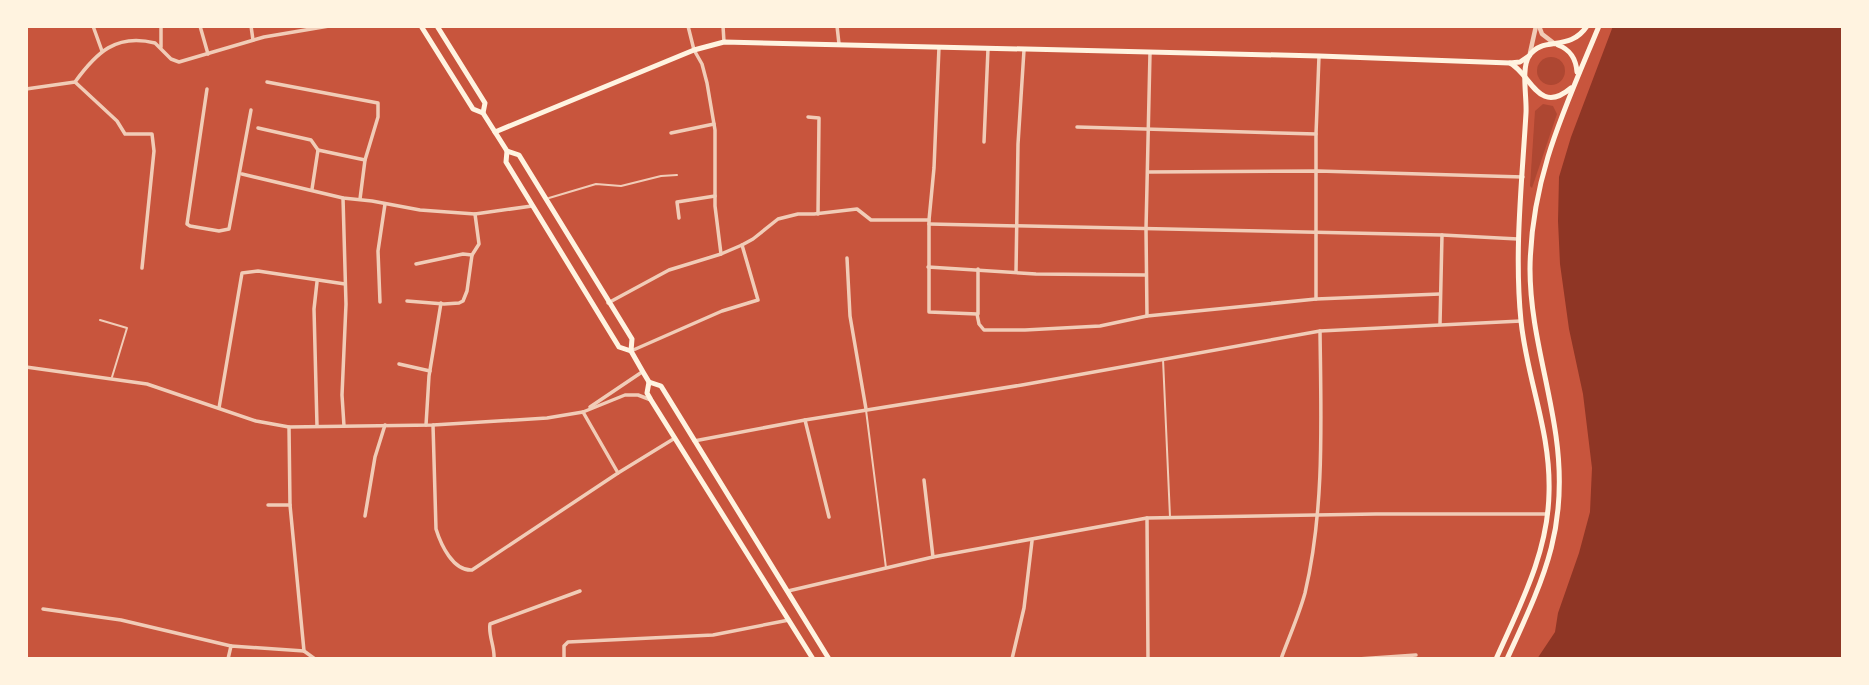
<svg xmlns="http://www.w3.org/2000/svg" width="1869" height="685" viewBox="0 0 1869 685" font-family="'Nunito Sans',sans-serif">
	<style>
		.green { fill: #ae4732 }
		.water { fill: #8f3625 }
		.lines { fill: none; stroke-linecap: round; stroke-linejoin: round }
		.service { stroke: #f1ccb7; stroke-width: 2 }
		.minor { stroke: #f1ccb7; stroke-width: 3.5 }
		.tertiary { stroke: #f1ccb7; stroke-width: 4.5 }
		.primary { stroke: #fff3e0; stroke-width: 5 }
	</style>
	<rect width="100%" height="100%" fill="#c8553d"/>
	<g class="green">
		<circle cx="1551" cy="71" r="14"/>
		<polygon points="1543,104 1553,106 1557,114 1532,188 1530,186 1535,111"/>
	</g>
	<polygon class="water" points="1613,26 1843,26 1843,659 1537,659 1555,632 1558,613 1579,553 1590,512 1592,468 1583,394 1569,329 1560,264 1558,221 1559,177 1571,137"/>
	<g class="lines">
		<g class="service">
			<polyline points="549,198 596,184 621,186 661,176 677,175"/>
			<polyline points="100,320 127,328 112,377"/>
			<polyline points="1163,359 1170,517"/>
			<polyline points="866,410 886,568"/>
		</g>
		<g class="minor">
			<polyline points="93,26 102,51"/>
			<polyline points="161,26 161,47"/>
			<polyline points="200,26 208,54"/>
			<polyline points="251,26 253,40"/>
			<polyline points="688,26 694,50 702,64 707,83 715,130 715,206 721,254"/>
			<polyline points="723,26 724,42"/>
			<polyline points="837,26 839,44"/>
			<polyline points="939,47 934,168 929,220 929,312 977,314 979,324 984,330 1025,330 1100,326 1147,316 1316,299 1440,294"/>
			<polyline points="75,82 117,121 125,134 152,134 154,151 142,268"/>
			<polyline points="267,82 378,103 378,117 365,160 360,199"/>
			<path d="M26 89 75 82C96 53 116 33 155 43L171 59 179 62 264 37 329 26"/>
			<polyline points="207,89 187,224 190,226 219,231 229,229 251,110"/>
			<polyline points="808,117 819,118 818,214"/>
			<polyline points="1077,127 1316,134"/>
			<polyline points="258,128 311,140 318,150"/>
			<polyline points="671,133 714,124"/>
			<polyline points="984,142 988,49"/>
			<polyline points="1148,172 1318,171 1523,177"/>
			<polyline points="242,174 343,198 372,201 420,210 475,214 532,206"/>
			<polyline points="312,189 318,150 365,160"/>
			<polyline points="343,198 346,304 342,395 344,426"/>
			<polyline points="679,218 677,202 715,196"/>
			<polyline points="929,224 1442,235 1518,239"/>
			<polyline points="847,258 850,316 866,409"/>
			<polyline points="416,264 463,254 472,255"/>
			<polyline points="928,267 1036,274 1146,275"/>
			<polyline points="1016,272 1018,144 1024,50"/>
			<polyline points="317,282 314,309 317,426"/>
			<polyline points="1316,299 1316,134 1319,56"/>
			<polyline points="407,301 444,304 459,303 463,301 467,291 472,255 479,244 475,214"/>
			<polyline points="380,302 378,251 385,204"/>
			<polyline points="608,303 669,270 721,254 742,245 753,239 778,219 798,214 814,214 857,209 871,220 929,220"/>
			<polyline points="978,314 978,269"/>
			<polyline points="1147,316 1146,229 1150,53"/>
			<polyline points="1440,324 1442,235"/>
			<polyline points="631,351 722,311 758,300 742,245"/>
			<polyline points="399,364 430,371"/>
			<polyline points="26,367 147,384 256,421 289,427 433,425 547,418 583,412 625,395 638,395 651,400"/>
			<polyline points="590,407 642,372"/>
			<polyline points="219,408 242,273 258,271 345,284"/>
			<polyline points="805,420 829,517"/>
			<polyline points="426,425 429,376 441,303"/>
			<path d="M433 425 436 529C441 545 453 571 472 570L618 473 583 412"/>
			<polyline points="694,441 805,420 1022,385 1320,331 1521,321"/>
			<polyline points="618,473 675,438"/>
			<polyline points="924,480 933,557"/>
			<polyline points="268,505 290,505"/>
			<polyline points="365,516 375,457 385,425"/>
			<polyline points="1147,518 1148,659"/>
			<polyline points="788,591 933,557 1147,518 1376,514 1548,514"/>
			<polyline points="43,609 121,620 231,646"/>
			<polyline points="304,651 315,659"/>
			<polyline points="228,659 231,646 304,651 290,505 289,427"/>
			<path d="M494 659C495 647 488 635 490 624L580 591"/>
			<polyline points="564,659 564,646 568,642 713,635 789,620"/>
			<polyline points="1012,659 1024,608 1032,541"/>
			<path d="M1281 659C1289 637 1299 615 1305 593 1325 508 1321 418 1320 331"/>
			<polyline points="1358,659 1416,655"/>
		</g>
		<g class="tertiary">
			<polyline points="1539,26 1542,34 1555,44"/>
			<polyline points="1530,53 1536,26"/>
		</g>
		<g class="primary">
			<polyline points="421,26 473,109 483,113 507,151 519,155 632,339 631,351 643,372 649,382 661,386 829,659"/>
			<polyline points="437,26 485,103 483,113"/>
			<path d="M1558 45C1571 50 1576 59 1577 72"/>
			<path d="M1510 63C1531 74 1538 116 1571 88"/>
			<polyline points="495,132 694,50 724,42 1319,56 1510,63 1520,62 1529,56"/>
			<polyline points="507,151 506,162 619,347 631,351"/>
			<polyline points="649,382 647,393 651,400 813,659"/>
			<path d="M1496 659C1520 605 1548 553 1549 493 1551 431 1527 380 1521 321 1514 252 1522 182 1526 113 1527 98 1521 68 1529 56 1543 35 1569 53 1587 26"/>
			<path d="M1507 659C1544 578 1569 528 1556 436 1548 379 1530 326 1530 269 1531 177 1565 108 1599 26"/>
		</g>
	</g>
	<rect width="1869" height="685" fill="none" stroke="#fff3e0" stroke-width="56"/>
</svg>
